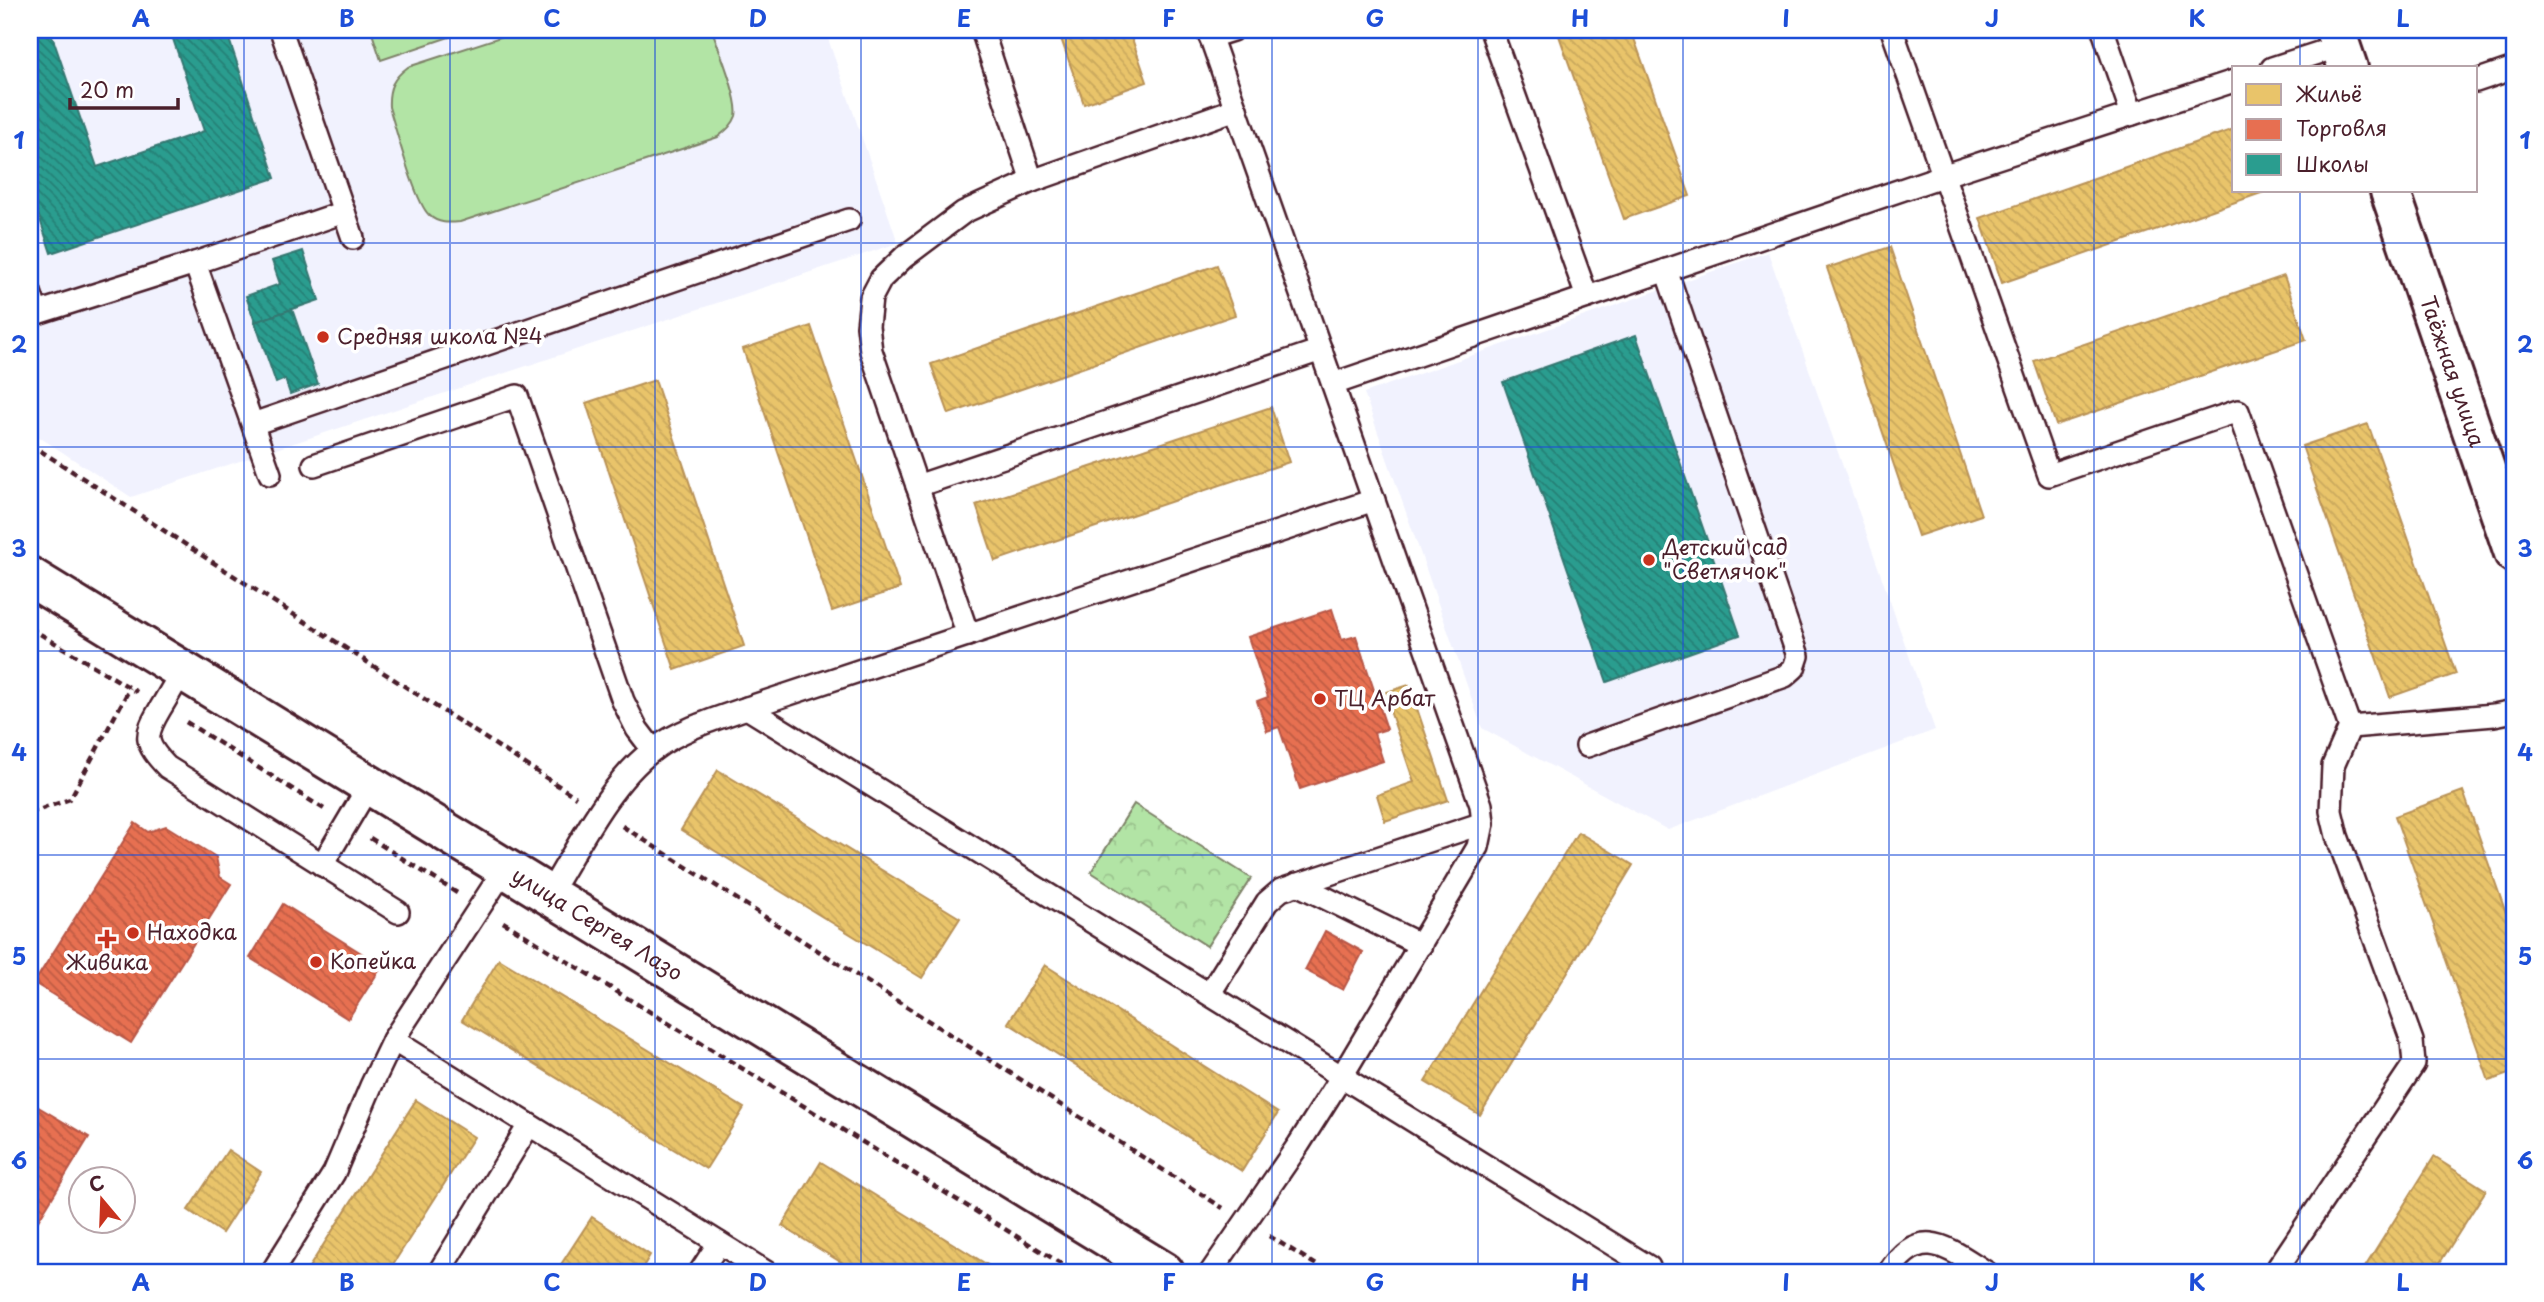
<svg xmlns="http://www.w3.org/2000/svg" width="2544" height="1302" viewBox="0 0 2544 1302" font-family="'Playpen Sans',sans-serif">
	<style>
		.built { fill: #f1f2fe }
		.park { fill: url(#park-crowns); stroke: #7e8268; stroke-width: 2 }
		.pitch { fill: #b2e4a5; stroke: #7e8268; stroke-width: 2 }
		.homes { fill: url(#homes-back-hatch); stroke: #b99257; stroke-width: 2 }
		.shops { fill: url(#shops-back-hatch); stroke: #b85746; stroke-width: 2 }
		.schools { fill: url(#schools-back-hatch); stroke: #347771; stroke-width: 2 }
		.lines { fill: none; stroke-linecap: round; stroke-linejoin: round }
		.lane-casing { stroke: #4a1f2b; stroke-width: 26 }
		.secondary-casing { stroke: #4a1f2b; stroke-width: 44 }
		.path { stroke: #4a1f2b; stroke-width: 4.5; stroke-dasharray: 7 5; stroke-linecap: butt }
		.lane { stroke: #fff; stroke-width: 21 }
		.secondary { stroke: #fff; stroke-width: 38 }
		.grid { fill: none; stroke: #1d4ed8; stroke-width: 2; stroke-opacity: 0.55 }
		.poi-dot { fill: #c8321e; stroke: #fff; stroke-width: 2.5 }
		.labels { text-anchor: middle; stroke-width: 7; stroke-linejoin: round; paint-order: stroke }
		.poi-label { font-size: 21px; fill: #4a1f2b; stroke: #fff; text-anchor: start }
		.street-label { font-size: 21px; fill: #4a1f2b; stroke: #fff }
		.neatline { fill: none; stroke: #1d4ed8; stroke-width: 2.5 }
		.grid-label { font-size: 23px; text-anchor: middle; font-weight: bold; fill: #1d4ed8 }
	</style>
	<defs>
		<pattern id="park-crowns" width="20" height="18" patternUnits="userSpaceOnUse" patternTransform="scale(1.75)"><rect width="20" height="18" fill="#b2e4a5"/><path d="M2 6a3 3 0 1 1 6 0M12 15a3 3 0 1 1 6 0" fill="none" stroke="#9bc38e"/></pattern>
		<pattern id="homes-back-hatch" width="6" height="6" patternUnits="userSpaceOnUse" patternTransform="scale(1.75)"><rect width="6" height="6" fill="#e9c46a"/><path d="M-1 5l2 2M0 0l6 6M5-1l2 2" fill="none" stroke="#c9a85c"/></pattern>
		<pattern id="shops-back-hatch" width="6" height="6" patternUnits="userSpaceOnUse" patternTransform="scale(1.75)"><rect width="6" height="6" fill="#e76f51"/><path d="M-1 5l2 2M0 0l6 6M5-1l2 2" fill="none" stroke="#bd5b43"/></pattern>
		<pattern id="schools-back-hatch" width="6" height="6" patternUnits="userSpaceOnUse" patternTransform="scale(1.75)"><rect width="6" height="6" fill="#2a9d8f"/><path d="M-1 5l2 2M0 0l6 6M5-1l2 2" fill="none" stroke="#267f75"/></pattern>
	</defs>
	<rect width="100%" height="100%" fill="#fff"/>
	<filter id="ink" filterUnits="userSpaceOnUse"><feTurbulence type="fractalNoise" baseFrequency=".0143" numOctaves="2"/><feDisplacementMap in="SourceGraphic" scale="14" xChannelSelector="R" yChannelSelector="G"/><feConvolveMatrix kernelMatrix="1 2 1 2 8 2 1 2 1" color-interpolation-filters="sRGB"/></filter>
	<g filter="url(#ink)">
		<g class="built">
			<polygon points="30,30 825,30 898,243 131,497 30,431"/>
			<polygon points="1768,252 1935,730 1668,830 1482,728 1364,393"/>
		</g>
		<polygon class="park" points="1134,804 1251,878 1207,946 1091,872"/>
		<g class="pitch">
			<polygon points="371,30 467,30 467,31 381,60"/>
			<path d="M522 30H712C718 47 740 101 736 116 733 125 725 131 718 137L460 222C449 223 438 224 429 215 415 202 396 129 389 107 388 88 393 78 408 67Z"/>
		</g>
		<g class="homes">
			<polygon points="1058,30 1129,30 1147,82 1084,104"/>
			<polygon points="1557,30 1631,30 1690,196 1624,219"/>
			<polygon points="2234,129 2234,191 2267,191 2002,283 1980,218"/>
			<polygon points="1890,247 1981,515 1918,536 1827,268"/>
			<polygon points="1217,265 1235,315 949,414 931,364"/>
			<polygon points="2284,276 2306,340 2056,425 2034,361"/>
			<polygon points="811,326 900,588 832,611 743,349"/>
			<polygon points="655,380 744,646 675,670 586,403"/>
			<polygon points="1271,407 1289,462 995,561 976,505"/>
			<polygon points="2368,424 2456,674 2390,697 2302,446"/>
			<polygon points="1409,685 1448,800 1385,821 1377,795 1414,782 1384,693"/>
			<polygon points="718,770 960,918 922,978 681,830"/>
			<polygon points="2463,791 2514,936 2514,1072 2489,1081 2395,816"/>
			<polygon points="1578,832 1633,865 1480,1115 1425,1082"/>
			<polygon points="499,959 744,1108 706,1169 462,1020"/>
			<polygon points="1045,965 1278,1113 1242,1171 1008,1023"/>
			<polygon points="416,1100 474,1137 388,1272 306,1272"/>
			<polygon points="228,1150 261,1172 222,1233 188,1210"/>
			<polygon points="2434,1157 2486,1190 2434,1272 2362,1272"/>
			<polygon points="821,1162 999,1272 857,1272 782,1226"/>
			<polygon points="592,1217 650,1255 640,1272 556,1272"/>
		</g>
		<g class="shops">
			<polygon points="1332,609 1342,640 1356,636 1387,729 1374,733 1383,761 1300,789 1279,727 1267,731 1257,701 1268,697 1248,637"/>
			<polygon points="135,823 148,832 166,826 216,857 220,877 231,884 131,1043 34,983"/>
			<polygon points="283,904 382,966 348,1019 250,958"/>
			<polygon points="1325,931 1363,952 1343,990 1305,970"/>
			<polygon points="30,1102 89,1137 30,1234"/>
		</g>
		<g class="schools">
			<polygon points="30,30 50,30 97,167 204,131 170,30 226,30 275,178 51,253 30,189"/>
			<polygon points="303,251 319,300 255,322 246,296 280,284 272,261"/>
			<polygon points="292,309 318,384 290,394 285,379 276,383 255,322"/>
			<polygon points="1636,335 1740,635 1607,682 1503,382"/>
		</g>
		<g class="lines">
			<g class="lane-casing">
				<g id="lane">
					<polyline points="281,30 353,238"/>
					<polyline points="982,30 1032,181"/>
					<polyline points="1208,30 1481,805 1483,823 1478,847 1342,1076 1299,1144 1211,1272"/>
					<polyline points="1491,30 1587,297"/>
					<polyline points="1892,30 2049,475 2238,411 2350,727 2494,715 2514,711"/>
					<polyline points="2103,30 2132,114"/>
					<polyline points="1210,37 1232,30"/>
					<polyline points="2272,68 2340,46"/>
					<polyline points="2476,81 2514,68"/>
					<polyline points="195,263 270,474"/>
					<polyline points="30,292 37,313 195,263 344,212"/>
					<polyline points="1333,384 1945,175 2234,81"/>
					<polyline points="253,424 849,220"/>
					<polyline points="314,465 517,396 623,701 637,729 653,750"/>
					<polyline points="917,486 1321,350"/>
					<polyline points="968,635 871,351 868,326 871,298 881,279 904,257 964,212 1032,181 1236,109"/>
					<path d="M183 670C175 683 168 696 160 709 144 736 144 743 167 767L398 912"/>
					<polyline points="747,708 1649,1267"/>
					<polyline points="1587,746 1785,676 1794,668 1798,656 1666,270"/>
					<polyline points="322,865 370,784"/>
					<polyline points="1297,884 1421,945"/>
					<path d="M549 894C578 847 609 783 653 750 681 729 715 719 747 708L1374 500"/>
					<polyline points="1210,993 1267,902 1281,890 1483,823"/>
					<polyline points="393,1040 766,1272"/>
					<polyline points="272,1272 334,1173 371,1086 393,1040 506,867"/>
					<polyline points="439,1272 529,1125"/>
					<polyline points="700,1272 719,1243"/>
					<path d="M1889 1272C1920 1223 1948 1248 1986 1272"/>
					<polyline points="2275,1272 2414,1064 2412,1041 2337,836 2331,811 2333,766 2350,727"/>
				</g>
			</g>
			<g class="secondary-casing">
				<g id="secondary">
					<polyline points="2335,30 2348,68"/>
					<path id="s1" d="M2390 191 2514 553"/>
					<path id="s2" d="M30 577 1164 1272"/>
				</g>
			</g>
			<g class="path">
				<polyline points="30,444 576,797"/>
				<polyline points="30,628 137,692"/>
				<polyline points="186,722 324,809"/>
				<polyline points="30,813 70,799 130,688"/>
				<polyline points="622,826 1223,1208"/>
				<polyline points="370,838 457,893"/>
				<polyline points="503,922 1075,1272"/>
				<polyline points="1269,1236 1328,1272"/>
			</g>
			<use href="#lane" class="lane"/>
			<use href="#secondary" class="secondary"/>
		</g>
	</g>
	<path class="grid" d="M244 30V1272M450 30V1272M655 30V1272M861 30V1272M1066 30V1272M1272 30V1272M1478 30V1272M1683 30V1272M1889 30V1272M2094 30V1272M2300 30V68M2300 191V1272M30 243H2514M30 447H2514M30 651H2514M30 855H2514M30 1059H2514"/>
	<g class="poi-dot">
		<circle cx="323" cy="337" r="7"/>
		<circle cx="1649" cy="560" r="7"/>
		<circle cx="1320" cy="699" r="7"/>
		<circle cx="133" cy="933" r="7"/>
		<path d="M103.5 928.5h7v7h7v7h-7v7h-7v-7h-7v-7h7z"/>
		<circle cx="316" cy="962" r="7"/>
	</g>
	<g class="labels">
		<g class="poi-label">
			<text x="337" y="344">Средняя школа №4</text>
			<text x="1663" y="555">Детский сад<tspan x="1663" dy="24">"Светлячок"</tspan></text>
			<text x="1334" y="706">ТЦ Арбат</text>
			<text x="147" y="940">Находка</text>
			<text x="330" y="969">Копейка</text>
			<text x="107" y="970" text-anchor="middle">Живика</text>
		</g>
		<g class="street-label">
			<text dy="7" stroke="none"><textPath href="#s1" startOffset="191">Таёжная улица</textPath></text>
			<text dy="7" stroke="none"><textPath href="#s2" startOffset="665">улица Сергея Лазо</textPath></text>
		</g>
	</g>
	<rect width="2544" height="1302" fill="none" stroke="#fff" stroke-width="77"/>
	<rect x="2232" y="66" width="245" height="126" fill="#ffffff" stroke="#b7a5aa" stroke-width="2"/>
	<rect x="2246" y="84" width="35" height="21" fill="#e9c46a" stroke="#b7a5aa" stroke-width="2"/>
	<text x="2296" y="102" font-size="21" fill="#4a1f2b">Жильё</text>
	<rect x="2246" y="119" width="35" height="21" fill="#e76f51" stroke="#b7a5aa" stroke-width="2"/>
	<text x="2296" y="136" font-size="21" fill="#4a1f2b">Торговля</text>
	<rect x="2246" y="154" width="35" height="21" fill="#2a9d8f" stroke="#b7a5aa" stroke-width="2"/>
	<text x="2296" y="172" font-size="21" fill="#4a1f2b">Школы</text>
	<g transform="translate(102 1200) rotate(341)"><circle r="33" fill="#ffffff" stroke="#b7a5aa" stroke-width="2"/>
	<path d="M0-5L12 26L0 18L-12 26Z" fill="#c8321e"/>
	<text y="-10" font-size="19" font-weight="bold" text-anchor="middle" fill="#4a1f2b">С</text>
	</g>
	<path d="M70 98v10h108v-10" fill="none" stroke="#4a1f2b" stroke-width="3.5"/>
	<text x="80" y="98" font-size="21" fill="#4a1f2b" stroke="#ffffff" stroke-width="5" paint-order="stroke">20 m</text>
	<rect x="38" y="38" width="2468" height="1226" class="neatline"/>
	<g class="grid-label">
		<text x="141" y="27">A</text>
		<text x="347" y="27">B</text>
		<text x="552" y="27">C</text>
		<text x="758" y="27">D</text>
		<text x="964" y="27">E</text>
		<text x="1169" y="27">F</text>
		<text x="1375" y="27">G</text>
		<text x="1580" y="27">H</text>
		<text x="1786" y="27">I</text>
		<text x="1992" y="27">J</text>
		<text x="2197" y="27">K</text>
		<text x="2403" y="27">L</text>
		<text x="19" y="149">1</text>
		<text x="2525" y="149">1</text>
		<text x="19" y="353">2</text>
		<text x="2525" y="353">2</text>
		<text x="19" y="557">3</text>
		<text x="2525" y="557">3</text>
		<text x="19" y="761">4</text>
		<text x="2525" y="761">4</text>
		<text x="19" y="965">5</text>
		<text x="2525" y="965">5</text>
		<text x="19" y="1169">6</text>
		<text x="2525" y="1169">6</text>
		<text x="141" y="1291">A</text>
		<text x="347" y="1291">B</text>
		<text x="552" y="1291">C</text>
		<text x="758" y="1291">D</text>
		<text x="964" y="1291">E</text>
		<text x="1169" y="1291">F</text>
		<text x="1375" y="1291">G</text>
		<text x="1580" y="1291">H</text>
		<text x="1786" y="1291">I</text>
		<text x="1992" y="1291">J</text>
		<text x="2197" y="1291">K</text>
		<text x="2403" y="1291">L</text>
	</g>
</svg>
